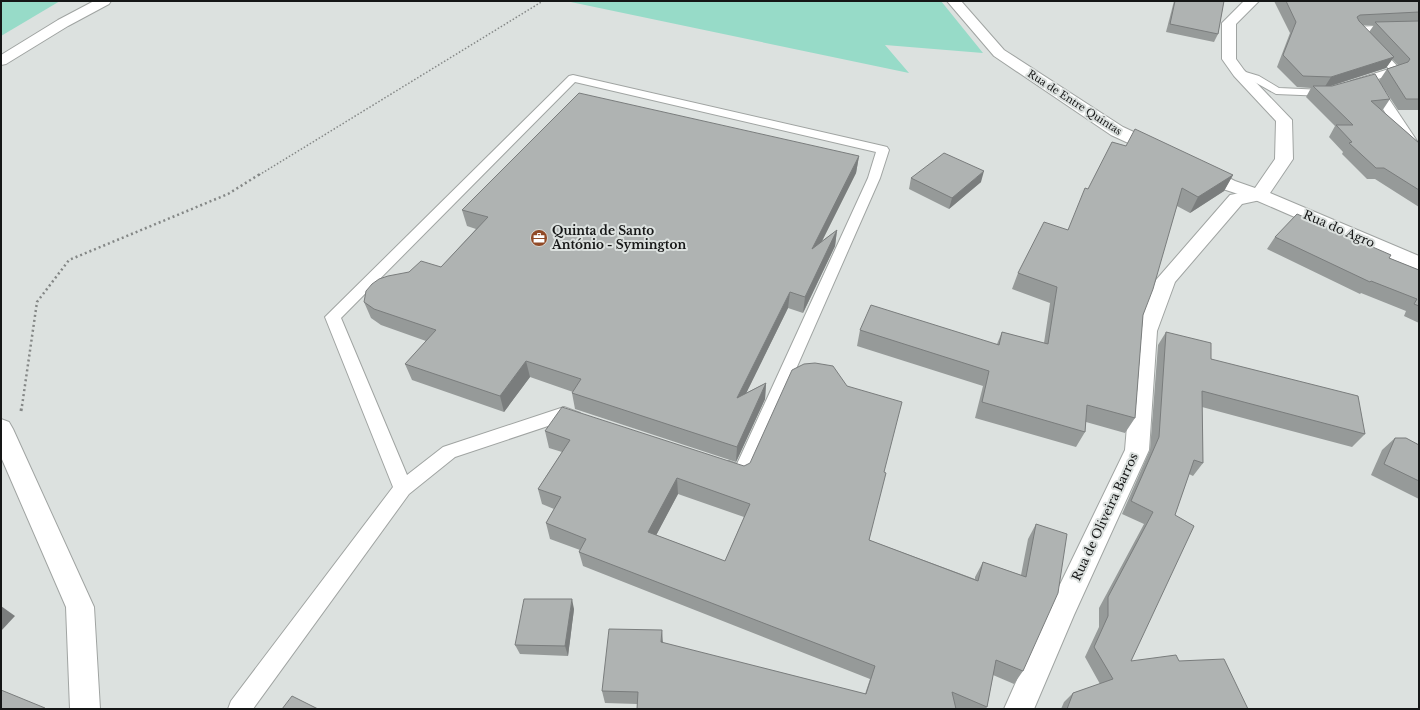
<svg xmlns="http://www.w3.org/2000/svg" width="1420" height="710" viewBox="0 0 1420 710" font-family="'Libre Baskerville',serif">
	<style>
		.green { fill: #97dbc8 }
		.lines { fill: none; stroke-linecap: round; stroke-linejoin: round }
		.service-casing { stroke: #a0a4a2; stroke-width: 2 }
		.pedestrian-casing { stroke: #a0a4a2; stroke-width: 2 }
		.minor-casing { stroke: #a0a4a2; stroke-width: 2 }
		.tertiary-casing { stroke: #a0a4a2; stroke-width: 2 }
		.secondary-casing { stroke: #a0a4a2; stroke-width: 2 }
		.path-far2 { stroke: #848786; stroke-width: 1.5; stroke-dasharray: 1.5 2; stroke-linecap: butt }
		.path-far1 { stroke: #848786; stroke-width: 2.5; stroke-dasharray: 2 3; stroke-linecap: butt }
		.path { stroke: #848786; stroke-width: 3; stroke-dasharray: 2.5 3.5; stroke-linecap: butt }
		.service { fill: #fff; fill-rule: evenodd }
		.pedestrian { fill: #fff; fill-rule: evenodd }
		.minor { fill: #fff; fill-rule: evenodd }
		.tertiary { fill: #fff; fill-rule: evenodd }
		.secondary { fill: #fff; fill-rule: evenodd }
		.wall { fill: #969a99; fill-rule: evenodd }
		.shaded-wall { fill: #7a7d7d }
		.building { fill: #afb3b2; stroke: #7a7d7d; fill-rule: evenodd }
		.labels { text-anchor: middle; stroke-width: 4; stroke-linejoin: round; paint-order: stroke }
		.far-street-label { font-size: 10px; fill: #151616; stroke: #dce1df }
		.street-label { font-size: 12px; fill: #151616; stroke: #dce1df }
		.poi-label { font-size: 12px; font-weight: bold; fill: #151616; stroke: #dce1df; text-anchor: start }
	</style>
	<rect width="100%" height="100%" fill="#dce1df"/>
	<g class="green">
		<polygon points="1,1 60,1 1,36"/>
		<polygon points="566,1 941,1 983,53 885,45 909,73"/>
	</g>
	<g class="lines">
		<g class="service-casing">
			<g id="service">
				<polygon points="1419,24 1419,30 1365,32 1401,70 1400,72 1359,85 1351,85 1349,83 1351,81 1389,69 1353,31 1352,29 1353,27"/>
				<polygon points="1239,70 1259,76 1279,88 1324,90 1331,88 1335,89 1337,91 1335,93 1325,96 1276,94 1251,80 1235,75 1234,73 1235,71"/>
				<path d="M573 75 883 146 887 147 889 150 880 178 748 478C739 482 732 477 723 474L720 469 723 464 729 461 737 464 868 178 876 152 575 82 341 318 407 475 443 447 564 407 580 413 583 418 580 423 574 425 563 421 455 457 409 494 253 709H228L231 701 393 487 325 317 569 76Z"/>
				<polygon points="1375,83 1379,84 1419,144 1419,157 1415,156 1386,114 1369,86"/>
			</g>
		</g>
		<g class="pedestrian-casing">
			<polygon id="pedestrian" points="1259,189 1265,191 1268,195 1265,199 1242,204 1175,282 1157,331 1149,450 1074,615 1034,709 1004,709 1053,599 1125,450 1135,331 1156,280 1230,195"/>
		</g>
		<g class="minor-casing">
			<g id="minor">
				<polygon points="947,1 961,1 1004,50 1123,127 1164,146 1166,150 1164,154 1158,155 1152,154 1111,135 994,56"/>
				<polygon points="1244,1 1259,1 1236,24 1236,59 1244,70 1292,120 1293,159 1270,193 1419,256 1419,271 1253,199 1223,189 1195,175 1192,171 1195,167 1201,166 1207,167 1235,181 1255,188 1275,159 1276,121 1234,76 1222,59 1222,23"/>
			</g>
		</g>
		<g class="tertiary-casing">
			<polygon id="tertiary" points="94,1 111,1 109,4 68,26 6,64 1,65 1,55 58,20"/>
		</g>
		<g class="secondary-casing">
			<polygon id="secondary" points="1,419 9,422 13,429 94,607 100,709 70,709 66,607 1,457"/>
		</g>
		<polyline class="path-far2" points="259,175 543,1"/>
		<polyline class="path-far1" points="22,406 37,302 69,260 228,194 260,174"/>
		<polyline class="path" points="21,411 22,405"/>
		<use href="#service" class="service"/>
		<use href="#pedestrian" class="pedestrian"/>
		<use href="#minor" class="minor"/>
		<use href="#tertiary" class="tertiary"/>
		<use href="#secondary" class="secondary"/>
	</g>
	<g class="wall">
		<polygon points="1174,1 1224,1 1218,34 1214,42 1166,32"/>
		<path d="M1274 1H1419V110H1398L1379 81 1387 69 1398 65 1392 59 1386 68 1331 86 1390 99 1382 111 1419 143V207L1375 179H1367L1342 154 1343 152 1329 137 1335 126 1306 97 1311 88 1297 87 1277 67 1290 33ZM1362 25H1374L1369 32Z"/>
		<polygon points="1126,146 1233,175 1224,191 1190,213 1177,206 1143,315 1135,418 1125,433 1086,422 1085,432 1076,447 975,418 983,386 857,346 860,330 997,344 1002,332 1044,343 1050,303 1012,289 1018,273 1068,230 1088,189"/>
		<polygon points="859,156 856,173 822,241 837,230 835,246 803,313 788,308 746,393 766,383 765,399 736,462 575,409 572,393 573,392 530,377 504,412 412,380 405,364 426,341 381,325 371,318 364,302 409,272 441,267 476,229 467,226 462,210"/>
		<polygon points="911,178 981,182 949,209 909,189"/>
		<polygon points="1275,237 1389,258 1419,270 1419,323 1404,316 1406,311 1361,293 1360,294 1267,249"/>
		<polygon points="1166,332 1211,359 1365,434 1352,447 1202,407 1203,463 1193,476 1189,474 1175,515 1131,661 1179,661 1248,709 1061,709 1064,702 1073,693 1100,684 1085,657 1099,627 1099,608 1144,524 1122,514 1150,450 1158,345"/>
		<path d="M545 431 744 466 884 472 869 540 975 579V577L983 562 1021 575 1028 539 1036 524 1023 671 1014 684 993 675 987 707 985 709H637V704L605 703 602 691 663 643 865 694 870 679 583 566 579 552 580 550 550 539 546 523 554 509 542 504 538 489 562 452 549 448ZM678 494 744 517 725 561 656 535Z"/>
		<polygon points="1395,438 1419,445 1419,499 1371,475 1382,450"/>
		<polygon points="574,609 568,656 520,654 515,645"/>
	</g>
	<g class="shaded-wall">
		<polygon points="1394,57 1386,68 1324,88 1331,77"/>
		<polygon points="859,156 856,173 810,265 812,249"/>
		<polygon points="984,171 981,182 949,209 952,198"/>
		<polygon points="1233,175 1224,191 1190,213 1198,197"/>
		<polygon points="837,230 835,246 803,313 805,297"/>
		<polygon points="790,292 788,308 736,414 737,398"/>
		<polygon points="526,361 530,377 504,412 500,396"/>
		<polygon points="766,383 765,399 736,462 737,447"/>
		<polygon points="677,478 678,494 650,547 648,532"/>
		<polygon points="572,599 574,609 568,656 565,646"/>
		<polygon points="1,606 15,616 1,631"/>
		<polygon points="662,630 663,644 661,642"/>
	</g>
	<g class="building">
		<polygon points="1175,1 1224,1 1218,34 1170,24"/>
		<polygon points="1286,1 1419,1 1419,12 1360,15 1357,17 1359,21 1394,57 1331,77 1303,76 1283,55 1296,22"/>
		<polygon points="1419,21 1419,99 1406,99 1387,69 1408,62 1410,59 1375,22"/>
		<polygon points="1375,74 1390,99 1371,101 1419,143 1419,190 1384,168 1376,168 1349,143 1352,142 1336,125 1353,125 1313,86 1332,86"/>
		<polygon points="579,93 859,156 812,249 837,230 805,297 790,292 737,398 766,383 737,447 572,393 581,379 526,361 500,396 405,364 436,330 374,309 364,302 366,291 372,284 379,279 388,276 409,272 421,261 441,267 488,217 462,210"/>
		<polygon points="1135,129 1233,175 1198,197 1182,188 1153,289 1143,315 1135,418 1087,405 1085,432 982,402 989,371 860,330 871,305 999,345 1002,332 1048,344 1057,287 1018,273 1044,222 1068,230 1085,188 1088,189 1112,142 1126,146"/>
		<polygon points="944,153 984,171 952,198 911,178"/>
		<polygon points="1297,214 1391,255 1389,258 1419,270 1419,306 1414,304 1417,299 1371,281 1370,282 1275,237"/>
		<polygon points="1166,332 1211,343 1211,359 1358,396 1365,434 1202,391 1203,463 1194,460 1175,515 1194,526 1131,661 1176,655 1179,661 1224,659 1248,709 1067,709 1073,693 1113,679 1094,647 1108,616 1108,597 1153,512 1131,501 1159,437"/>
		<path d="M815 363 833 366 847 386 902 402 884 472 886 473 869 540 978 581 983 562 1026 577 1036 524 1067 534 1058 593 1023 671 996 660 987 707 952 692 956 709H637L638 692 602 691 609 629 662 630 661 642 866 694 875 666 579 552 586 539 546 523 561 497 538 489 570 440 545 431 562 407 744 466 750 463 792 370 804 364ZM677 478 750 504 725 561 648 532Z"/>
		<polygon points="1395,438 1406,438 1419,445 1419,481 1384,464"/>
		<polygon points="524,599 572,599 565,646 515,645"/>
		<polygon points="1,690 45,708 44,709 1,709"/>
		<polygon points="292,696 318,709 282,709"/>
	</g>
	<defs>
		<g id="office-disc" transform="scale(0.9)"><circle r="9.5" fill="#914a27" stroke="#dce1df"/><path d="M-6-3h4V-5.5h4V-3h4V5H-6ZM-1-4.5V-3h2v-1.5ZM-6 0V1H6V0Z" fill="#fff"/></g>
	</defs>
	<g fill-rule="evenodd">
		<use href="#office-disc" x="539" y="238"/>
	</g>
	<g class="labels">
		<g class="far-street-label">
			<text transform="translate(1075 102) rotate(33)" y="4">Rua de Entre Quintas</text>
		</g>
		<g class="street-label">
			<text transform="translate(1339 229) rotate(23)" y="4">Rua do Agro</text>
			<text transform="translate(1105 517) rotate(-65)" y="4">Rua de Oliveira Barros</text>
		</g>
		<g class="poi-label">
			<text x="552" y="235">Quinta de Santo<tspan x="552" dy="14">António - Symington</tspan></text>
		</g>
	</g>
	<rect width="1420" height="710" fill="none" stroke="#151616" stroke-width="4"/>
</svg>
